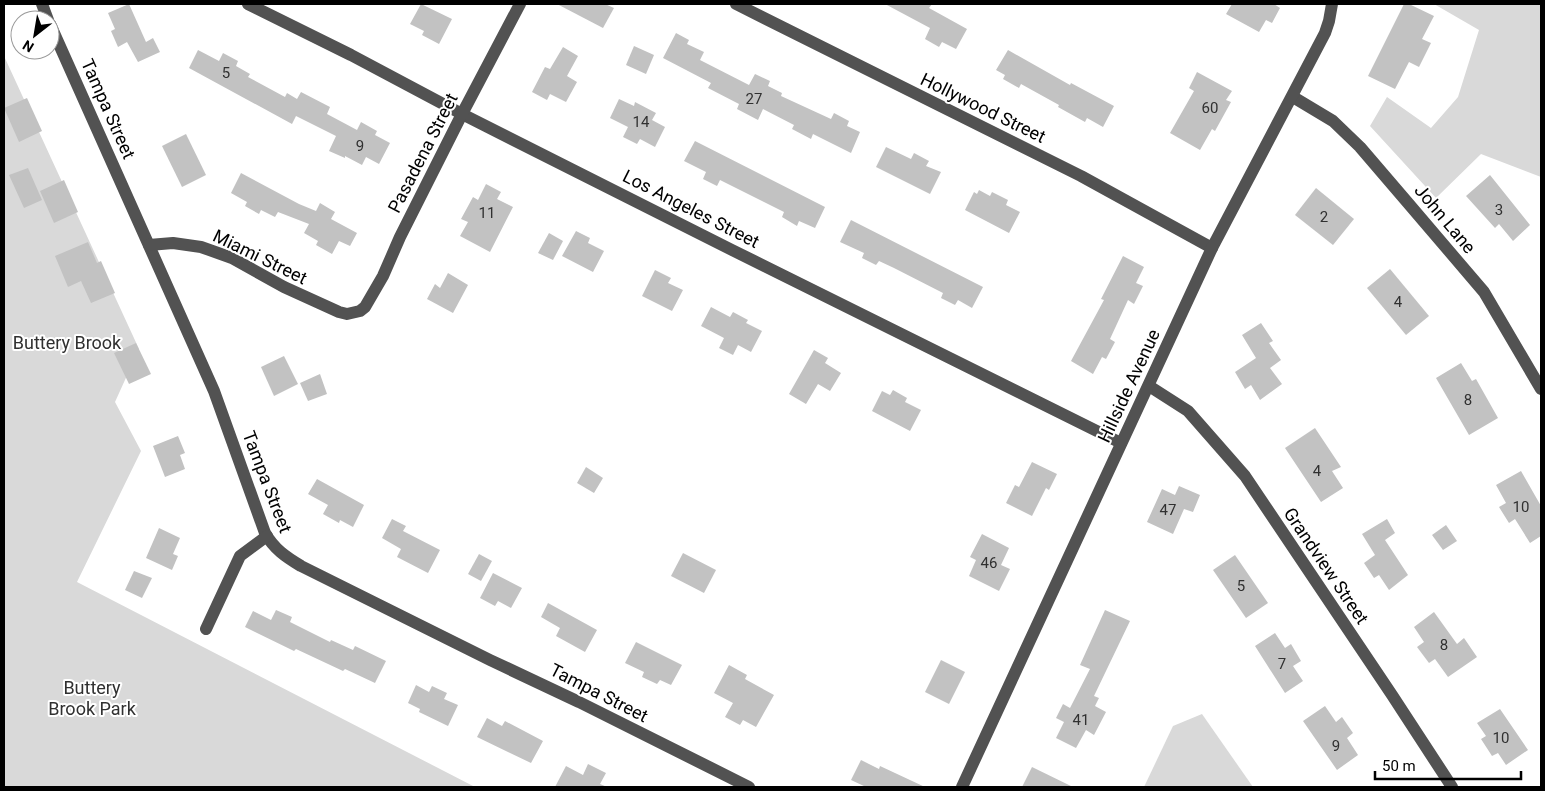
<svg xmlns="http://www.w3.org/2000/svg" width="1545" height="791" viewBox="0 0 1545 791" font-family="Roboto,sans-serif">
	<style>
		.green { fill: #d9d9d9 }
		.building { fill: #c2c2c2 }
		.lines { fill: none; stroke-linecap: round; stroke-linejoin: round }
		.minor { stroke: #525252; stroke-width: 12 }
		.labels { text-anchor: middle; stroke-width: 4; stroke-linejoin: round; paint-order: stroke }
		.number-label { font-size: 15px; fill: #303030 }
		.street-label { font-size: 18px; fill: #000; stroke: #fff }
		.park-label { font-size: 18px; fill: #303030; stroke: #fff }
	</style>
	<rect width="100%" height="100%" fill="#fff"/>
	<g class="green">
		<polygon points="1434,4 1541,4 1541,177 1481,154 1436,198 1370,126 1387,97 1431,128 1458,97 1479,30"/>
		<polygon points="4,56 139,349 115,402 141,451 77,582 475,787 4,787"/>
		<polygon points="1202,714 1253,787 1144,787 1173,726"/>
	</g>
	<g class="building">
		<polygon points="129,4 146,42 153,38 160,52 138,62 127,42 118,47 111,31 115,29 108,13"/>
		<polygon points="421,4 452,19 439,44 422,35 424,31 410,24"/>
		<polygon points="557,4 605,4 614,8 603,28"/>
		<polygon points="885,4 932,4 929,8 967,29 956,49 942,42 939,47 925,39 930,28"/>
		<polygon points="1232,4 1274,4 1280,8 1272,23 1266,20 1259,32 1226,14"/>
		<polygon points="1404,4 1409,4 1434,16 1422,39 1431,43 1419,67 1409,62 1395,89 1368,76"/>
		<polygon points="676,33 689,40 687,44 704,52 700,60 749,85 755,74 770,81 768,86 782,93 781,96 831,119 834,113 849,121 847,126 860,132 851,153 813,134 811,139 792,129 794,125 763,109 758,120 737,109 739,104 708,88 711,83 663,58"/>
		<polygon points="634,46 654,55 646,74 626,65"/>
		<polygon points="563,47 578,56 567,76 577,82 566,102 550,94 547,100 532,92 545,67 550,69"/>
		<polygon points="198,50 219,61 223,53 238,61 236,66 250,74 248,77 285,97 287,93 297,99 301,92 330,107 327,114 357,130 361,122 377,131 375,135 390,143 379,164 366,157 362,165 345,156 345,158 329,151 336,136 296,116 292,124 189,68"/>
		<polygon points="1008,50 1070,85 1071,83 1114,106 1103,127 1087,118 1085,122 1058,107 1059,105 1021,84 1019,88 1003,79 1005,75 996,70"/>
		<polygon points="1197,72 1232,91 1226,100 1231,102 1215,131 1212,129 1200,150 1170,133 1194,91 1189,88"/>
		<polygon points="27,98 42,131 19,142 4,108"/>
		<polygon points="619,99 634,106 635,102 656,113 652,120 665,127 655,147 640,139 637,144 623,137 628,127 610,118"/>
		<polygon points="186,134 206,175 182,187 162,146"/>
		<polygon points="695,141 825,207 815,228 799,221 797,226 782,217 784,212 720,180 717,186 703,179 706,172 684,161"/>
		<polygon points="886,147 911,159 914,153 929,161 926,166 941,172 930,194 876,167"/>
		<polygon points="28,168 42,200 24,208 9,175"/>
		<polygon points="241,173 299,204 316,211 320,203 335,212 331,219 357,233 350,246 339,241 332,254 316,245 318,241 304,233 309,224 278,212 275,217 261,210 259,214 245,206 247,202 231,193"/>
		<polygon points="1490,175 1530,225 1513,241 1499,224 1495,228 1466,196"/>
		<polygon points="64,180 78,212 54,223 40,191"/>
		<polygon points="486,184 501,192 497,199 513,207 490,252 460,236 468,222 461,219 473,197 478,200"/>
		<polygon points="1316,188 1354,219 1333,245 1295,215"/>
		<polygon points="979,190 990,196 992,192 1008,200 1006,205 1020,212 1009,233 965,210 974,192 977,194"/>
		<polygon points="851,220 983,287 972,308 958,300 955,305 941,298 943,293 894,268 879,261 876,265 862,258 864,253 840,242"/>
		<polygon points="576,231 590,238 588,243 604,251 593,272 562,256"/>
		<polygon points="549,233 563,241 553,260 538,253"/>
		<polygon points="88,242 97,263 101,261 115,293 91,303 81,281 68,287 55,256"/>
		<polygon points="1123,256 1144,267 1136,283 1143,286 1134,304 1128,300 1110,339 1115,342 1106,359 1102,357 1093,374 1071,361 1104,300 1101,299"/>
		<polygon points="1390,269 1429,316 1406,335 1367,288"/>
		<polygon points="655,270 671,278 668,283 683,290 672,311 642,296"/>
		<polygon points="448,273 468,285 453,313 427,299 435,284 440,288"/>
		<polygon points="711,307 730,317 733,312 748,320 746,323 762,331 751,352 738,345 733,355 719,348 724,338 701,326"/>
		<polygon points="1261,323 1273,341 1269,343 1281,360 1270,368 1282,384 1260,400 1251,385 1245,389 1235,372 1256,358 1242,335"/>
		<polygon points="136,343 151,374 129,384 114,353"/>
		<polygon points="814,350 828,358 825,363 841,373 830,391 818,384 806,404 789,394"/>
		<polygon points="284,356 298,384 274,396 261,367"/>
		<polygon points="1461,363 1472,381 1476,379 1498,418 1469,435 1436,378"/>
		<polygon points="320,374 327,394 308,401 300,383"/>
		<polygon points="893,390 907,398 905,402 921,410 910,431 872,411 882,391 890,395"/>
		<polygon points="1315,428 1341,467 1332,471 1343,488 1321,502 1285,448"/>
		<polygon points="178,436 185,453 180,455 185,469 165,477 153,446"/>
		<polygon points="1032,462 1057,474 1049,490 1046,488 1032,516 1006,503 1015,485 1019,487"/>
		<polygon points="586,467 603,478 594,493 577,483"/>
		<polygon points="1521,471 1541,506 1541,536 1530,543 1515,519 1509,523 1499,507 1506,503 1496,485"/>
		<polygon points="317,479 364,505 353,527 340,520 339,523 323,514 328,505 308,494"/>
		<polygon points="1179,486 1200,495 1193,512 1184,509 1173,534 1147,522 1162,489 1175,495"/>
		<polygon points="392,519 406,526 403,531 440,550 428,573 397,557 401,549 382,538"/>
		<polygon points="1387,519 1395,533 1385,540 1408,575 1389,590 1379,575 1374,578 1364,563 1375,555 1362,534"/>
		<polygon points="1446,525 1457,541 1443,550 1432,535"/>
		<polygon points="159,528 180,538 173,554 178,556 172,570 146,558"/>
		<polygon points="982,534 1009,548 1001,565 1010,569 999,591 969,576 976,560 970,557"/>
		<polygon points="683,553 716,570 704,593 671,576"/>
		<polygon points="479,554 492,561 481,581 468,574"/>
		<polygon points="1235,555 1268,603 1246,618 1213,570"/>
		<polygon points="134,571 152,578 142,598 125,590"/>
		<polygon points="493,573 522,588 511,608 498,601 495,606 480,598"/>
		<polygon points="548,603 597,630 585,652 556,636 560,628 541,617"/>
		<polygon points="276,610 292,617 290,622 330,642 331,640 353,650 355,646 386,661 375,683 345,669 343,671 296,649 294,651 245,627 253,611 271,620"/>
		<polygon points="1105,610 1130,621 1094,696 1099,698 1095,706 1106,712 1094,735 1086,730 1076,748 1056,738 1064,722 1056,718 1063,704 1070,708 1090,669 1080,665"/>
		<polygon points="1434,612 1457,644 1464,638 1477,657 1448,677 1435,659 1429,663 1417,647 1424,642 1414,627"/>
		<polygon points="1275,633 1285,648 1291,644 1301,661 1293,666 1303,681 1285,693 1255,646"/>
		<polygon points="636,642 682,665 671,685 660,680 657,684 642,677 644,672 625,663"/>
		<polygon points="941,660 965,672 949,704 925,692"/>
		<polygon points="729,665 747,675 745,679 774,695 756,727 743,720 740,725 725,717 733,703 714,693"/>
		<polygon points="416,685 429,692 432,686 447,693 444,699 458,705 448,726 419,712 420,709 408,703"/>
		<polygon points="1325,706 1336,722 1342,717 1353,733 1347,738 1358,755 1337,770 1303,721"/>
		<polygon points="1500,709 1528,750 1506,765 1498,753 1492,756 1481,739 1486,736 1477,723"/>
		<polygon points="487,718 502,726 505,721 543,741 531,763 477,737"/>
		<polygon points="861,760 879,769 880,766 925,787 866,787 851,780"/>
		<polygon points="588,764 606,773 600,784 607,787 555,787 566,766 583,775"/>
		<polygon points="1032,767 1073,787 1022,787"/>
	</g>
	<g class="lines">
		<g class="minor">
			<polyline points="42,4 48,20"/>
			<polyline points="248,4 351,55 462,114 732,250 1121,443"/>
			<polyline points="736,4 1081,176 1212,248"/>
			<path d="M50 24 214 391 265 533C274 549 286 557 301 566L490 660 579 702 749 787"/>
			<polyline points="1293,97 1333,121 1360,147 1408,203 1484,292 1541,389"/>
			<polyline points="149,245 173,243 201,247 232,258 284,287 339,312 347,314 360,311 365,307 383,276 400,237 462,114 520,4"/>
			<polyline points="1149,386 1188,411 1245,476 1392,695 1452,787"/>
			<polyline points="206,629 240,556 267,536"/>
			<polyline points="962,787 1212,248 1325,33 1329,21 1332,4"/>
		</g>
	</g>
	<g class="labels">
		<g class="number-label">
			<text x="226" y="78">5</text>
			<text x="754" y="104">27</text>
			<text x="1210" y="113">60</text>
			<text x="641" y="127">14</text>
			<text x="360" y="151">9</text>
			<text x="1499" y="215">3</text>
			<text x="487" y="218">11</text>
			<text x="1324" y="222">2</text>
			<text x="1398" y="307">4</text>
			<text x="1468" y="405">8</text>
			<text x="1317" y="476">4</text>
			<text x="1521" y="512">10</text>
			<text x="1168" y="515">47</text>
			<text x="989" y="568">46</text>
			<text x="1241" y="591">5</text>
			<text x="1444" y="650">8</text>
			<text x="1282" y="669">7</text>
			<text x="1081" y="725">41</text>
			<text x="1501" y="743">10</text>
			<text x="1336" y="751">9</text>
		</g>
		<g class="street-label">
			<text transform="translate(983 108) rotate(26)" y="6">Hollywood Street</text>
			<text transform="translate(108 109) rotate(66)" y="6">Tampa Street</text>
			<text transform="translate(423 153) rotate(-63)" y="6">Pasadena Street</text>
			<text transform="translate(691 209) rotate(27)" y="6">Los Angeles Street</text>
			<text transform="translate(1445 219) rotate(50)" y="6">John Lane</text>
			<text transform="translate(260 257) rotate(26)" y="6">Miami Street</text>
			<text transform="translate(1129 386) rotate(-65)" y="6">Hillside Avenue</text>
			<text transform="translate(267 482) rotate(69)" y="6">Tampa Street</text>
			<text transform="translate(1326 566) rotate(56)" y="6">Grandview Street</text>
			<text transform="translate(599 693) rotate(27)" y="6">Tampa Street</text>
		</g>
		<g class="park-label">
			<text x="67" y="349">Buttery Brook</text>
			<text x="92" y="694">Buttery<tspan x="92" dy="21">Brook Park</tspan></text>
		</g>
	</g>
	<rect width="1545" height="791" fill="none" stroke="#000000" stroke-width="10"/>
	<g transform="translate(35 35) rotate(211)"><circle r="24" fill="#ffffff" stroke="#999999"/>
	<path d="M0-4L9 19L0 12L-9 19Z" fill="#000000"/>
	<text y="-8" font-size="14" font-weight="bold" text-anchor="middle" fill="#000000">N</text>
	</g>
	<path d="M1375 771v8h146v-8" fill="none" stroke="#000000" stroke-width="2.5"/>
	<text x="1382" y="771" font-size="15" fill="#000000" stroke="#ffffff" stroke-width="4" paint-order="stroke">50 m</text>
</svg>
